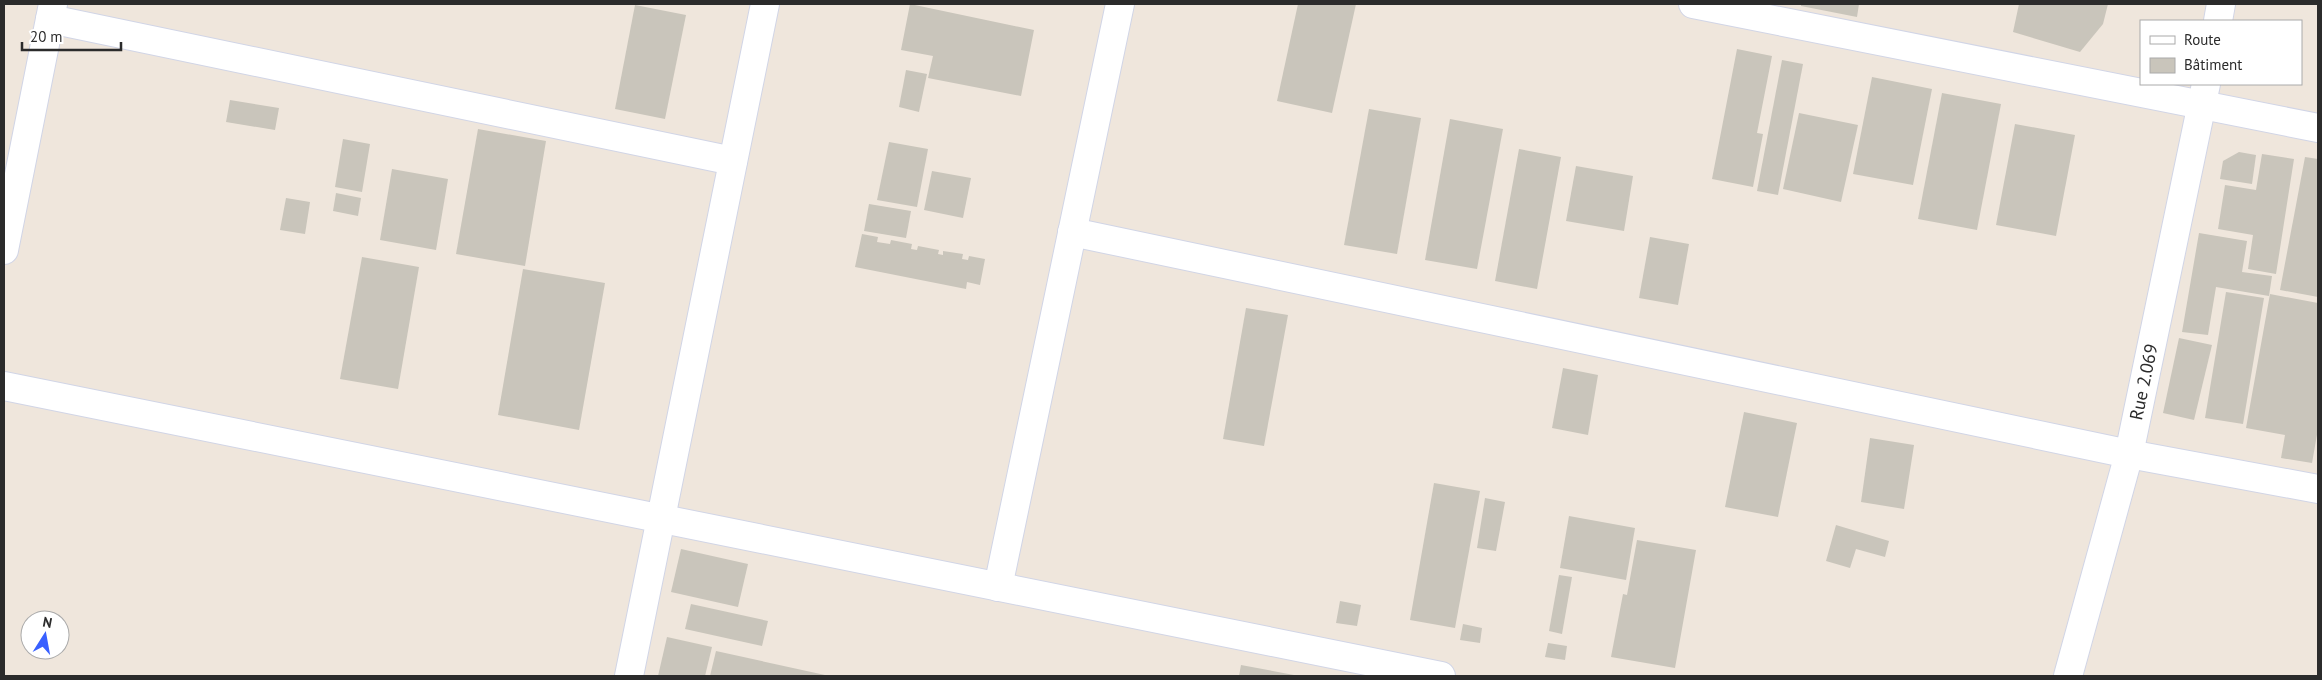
<svg xmlns="http://www.w3.org/2000/svg" width="2322" height="680" viewBox="0 0 2322 680" font-family="'PT Sans',sans-serif">
	<style>
		.building { fill: #c9c5bb }
		.lines { fill: none; stroke-linecap: round; stroke-linejoin: round }
		.minor-casing { stroke: #d1d5e6; stroke-width: 30 }
		.minor { stroke: #fff; stroke-width: 28 }
		.labels { text-anchor: middle; stroke-width: 4; stroke-linejoin: round; paint-order: stroke }
		.street-label { font-size: 18px; fill: #2b2b2b; stroke: #fff }
	</style>
	<rect width="100%" height="100%" fill="#efe6dc"/>
	<g class="building">
		<polygon points="910,4 1034,30 1021,96 928,78 933,56 901,50"/>
		<polygon points="1298,4 1356,4 1332,113 1277,101"/>
		<polygon points="1801,4 1859,4 1857,17 1801,6"/>
		<polygon points="2019,4 2108,4 2103,24 2080,52 2013,32"/>
		<polygon points="635,5 686,15 665,119 615,109"/>
		<polygon points="1737,49 1772,56 1757,133 1763,134 1753,187 1712,179"/>
		<polygon points="1782,60 1803,64 1778,195 1757,191"/>
		<polygon points="906,70 927,74 919,112 899,107"/>
		<polygon points="1872,77 1932,89 1913,185 1853,174"/>
		<polygon points="1942,93 2001,104 1977,230 1918,219"/>
		<polygon points="230,100 279,108 275,130 226,122"/>
		<polygon points="1369,109 1421,118 1397,254 1344,245"/>
		<polygon points="1799,113 1858,125 1841,202 1783,189"/>
		<polygon points="1450,119 1503,129 1477,269 1425,260"/>
		<polygon points="2015,124 2075,135 2056,236 1996,225"/>
		<polygon points="478,129 546,141 525,266 456,254"/>
		<polygon points="343,139 370,144 362,192 335,187"/>
		<polygon points="889,142 928,149 917,207 877,200"/>
		<polygon points="1519,149 1561,157 1537,289 1495,281"/>
		<polygon points="2239,152 2256,155 2252,184 2220,179 2223,161"/>
		<polygon points="2262,154 2294,159 2276,274 2248,269 2253,235 2218,229 2225,185 2256,190"/>
		<polygon points="2305,157 2318,159 2318,297 2280,290"/>
		<polygon points="1576,166 1633,176 1624,231 1566,221"/>
		<polygon points="392,169 448,179 436,250 380,240"/>
		<polygon points="932,171 971,178 963,218 924,210"/>
		<polygon points="336,193 361,198 358,216 333,211"/>
		<polygon points="286,198 310,202 305,234 280,230"/>
		<polygon points="869,204 911,211 906,238 864,231"/>
		<polygon points="2199,233 2247,241 2242,272 2272,276 2269,296 2216,287 2208,335 2182,332"/>
		<polygon points="862,234 878,237 877,242 890,244 891,240 912,244 911,249 917,250 918,246 939,250 938,254 943,255 943,251 963,254 962,259 968,260 969,256 985,259 980,285 967,282 966,289 855,267"/>
		<polygon points="1650,237 1689,244 1678,305 1639,298"/>
		<polygon points="362,257 419,267 398,389 340,379"/>
		<polygon points="523,269 605,283 579,430 498,415"/>
		<polygon points="2226,292 2264,298 2243,424 2205,418"/>
		<polygon points="2270,294 2318,303 2318,429 2312,463 2281,458 2285,435 2246,428"/>
		<polygon points="1246,308 1288,315 1264,446 1223,439"/>
		<polygon points="2179,338 2212,345 2194,420 2163,413"/>
		<polygon points="1563,368 1598,375 1588,435 1552,428"/>
		<polygon points="1744,412 1797,423 1778,517 1725,507"/>
		<polygon points="1870,438 1914,445 1904,509 1861,502"/>
		<polygon points="1434,483 1480,491 1455,628 1410,620"/>
		<polygon points="1485,498 1505,502 1496,551 1477,548"/>
		<polygon points="1569,516 1635,528 1626,580 1560,568"/>
		<polygon points="1836,525 1889,541 1885,557 1856,549 1850,568 1826,561"/>
		<polygon points="1637,540 1696,550 1675,668 1611,657 1623,594 1627,595"/>
		<polygon points="681,549 748,564 738,607 671,592"/>
		<polygon points="1559,575 1572,577 1562,634 1549,631"/>
		<polygon points="1340,601 1361,605 1357,626 1336,623"/>
		<polygon points="691,604 768,621 762,646 685,629"/>
		<polygon points="1463,624 1482,628 1480,643 1460,640"/>
		<polygon points="667,637 712,647 705,676 658,676"/>
		<polygon points="1548,643 1567,646 1565,660 1545,657"/>
		<polygon points="716,651 825,675 825,676 710,676"/>
		<polygon points="1241,665 1294,675 1294,676 1239,676"/>
	</g>
	<g class="lines">
		<g class="minor-casing">
			<g id="minor">
				<polyline points="1693,4 2318,128"/>
				<polyline points="50,19 733,161"/>
				<polyline points="2218,21 2221,4"/>
				<polyline points="1072,232 2129,454 2318,489"/>
				<polyline points="4,250 53,4"/>
				<polyline points="4,386 1441,676"/>
				<polyline points="998,587 1120,4"/>
				<polyline points="629,676 765,4"/>
				<polyline points="2068,676 2129,454 2206,84"/>
			</g>
		</g>
		<use href="#minor" class="minor"/>
	</g>
	<g class="labels">
		<g class="street-label">
			<text transform="translate(2144 382) rotate(-78)" y="6">Rue 2.069</text>
		</g>
	</g>
	<rect width="2322" height="680" fill="none" stroke="#2b2b2b" stroke-width="10"/>
	<rect x="2140" y="20" width="162" height="65" fill="#ffffff" stroke="#aaaaaa"/>
	<rect x="2150" y="36" width="25" height="8" fill="#ffffff" stroke="#aaaaaa"/>
	<text x="2184" y="45" font-size="15" fill="#2b2b2b">Route</text>
	<rect x="2150" y="58" width="25" height="15" fill="#c9c5bb" stroke="#aaaaaa"/>
	<text x="2184" y="70" font-size="15" fill="#2b2b2b">Bâtiment</text>
	<g transform="translate(45 635) rotate(11)"><circle r="24" fill="#ffffff" stroke="#aaaaaa"/>
	<path d="M0-4L9 19L0 12L-9 19Z" fill="#3960ff"/>
	<text y="-8" font-size="14" font-weight="bold" text-anchor="middle" fill="#2b2b2b">N</text>
	</g>
	<path d="M22 42v8h99v-8" fill="none" stroke="#2b2b2b" stroke-width="2.5"/>
	<text x="30" y="42" font-size="15" fill="#2b2b2b" stroke="#ffffff" stroke-width="4" paint-order="stroke">20 m</text>
</svg>
